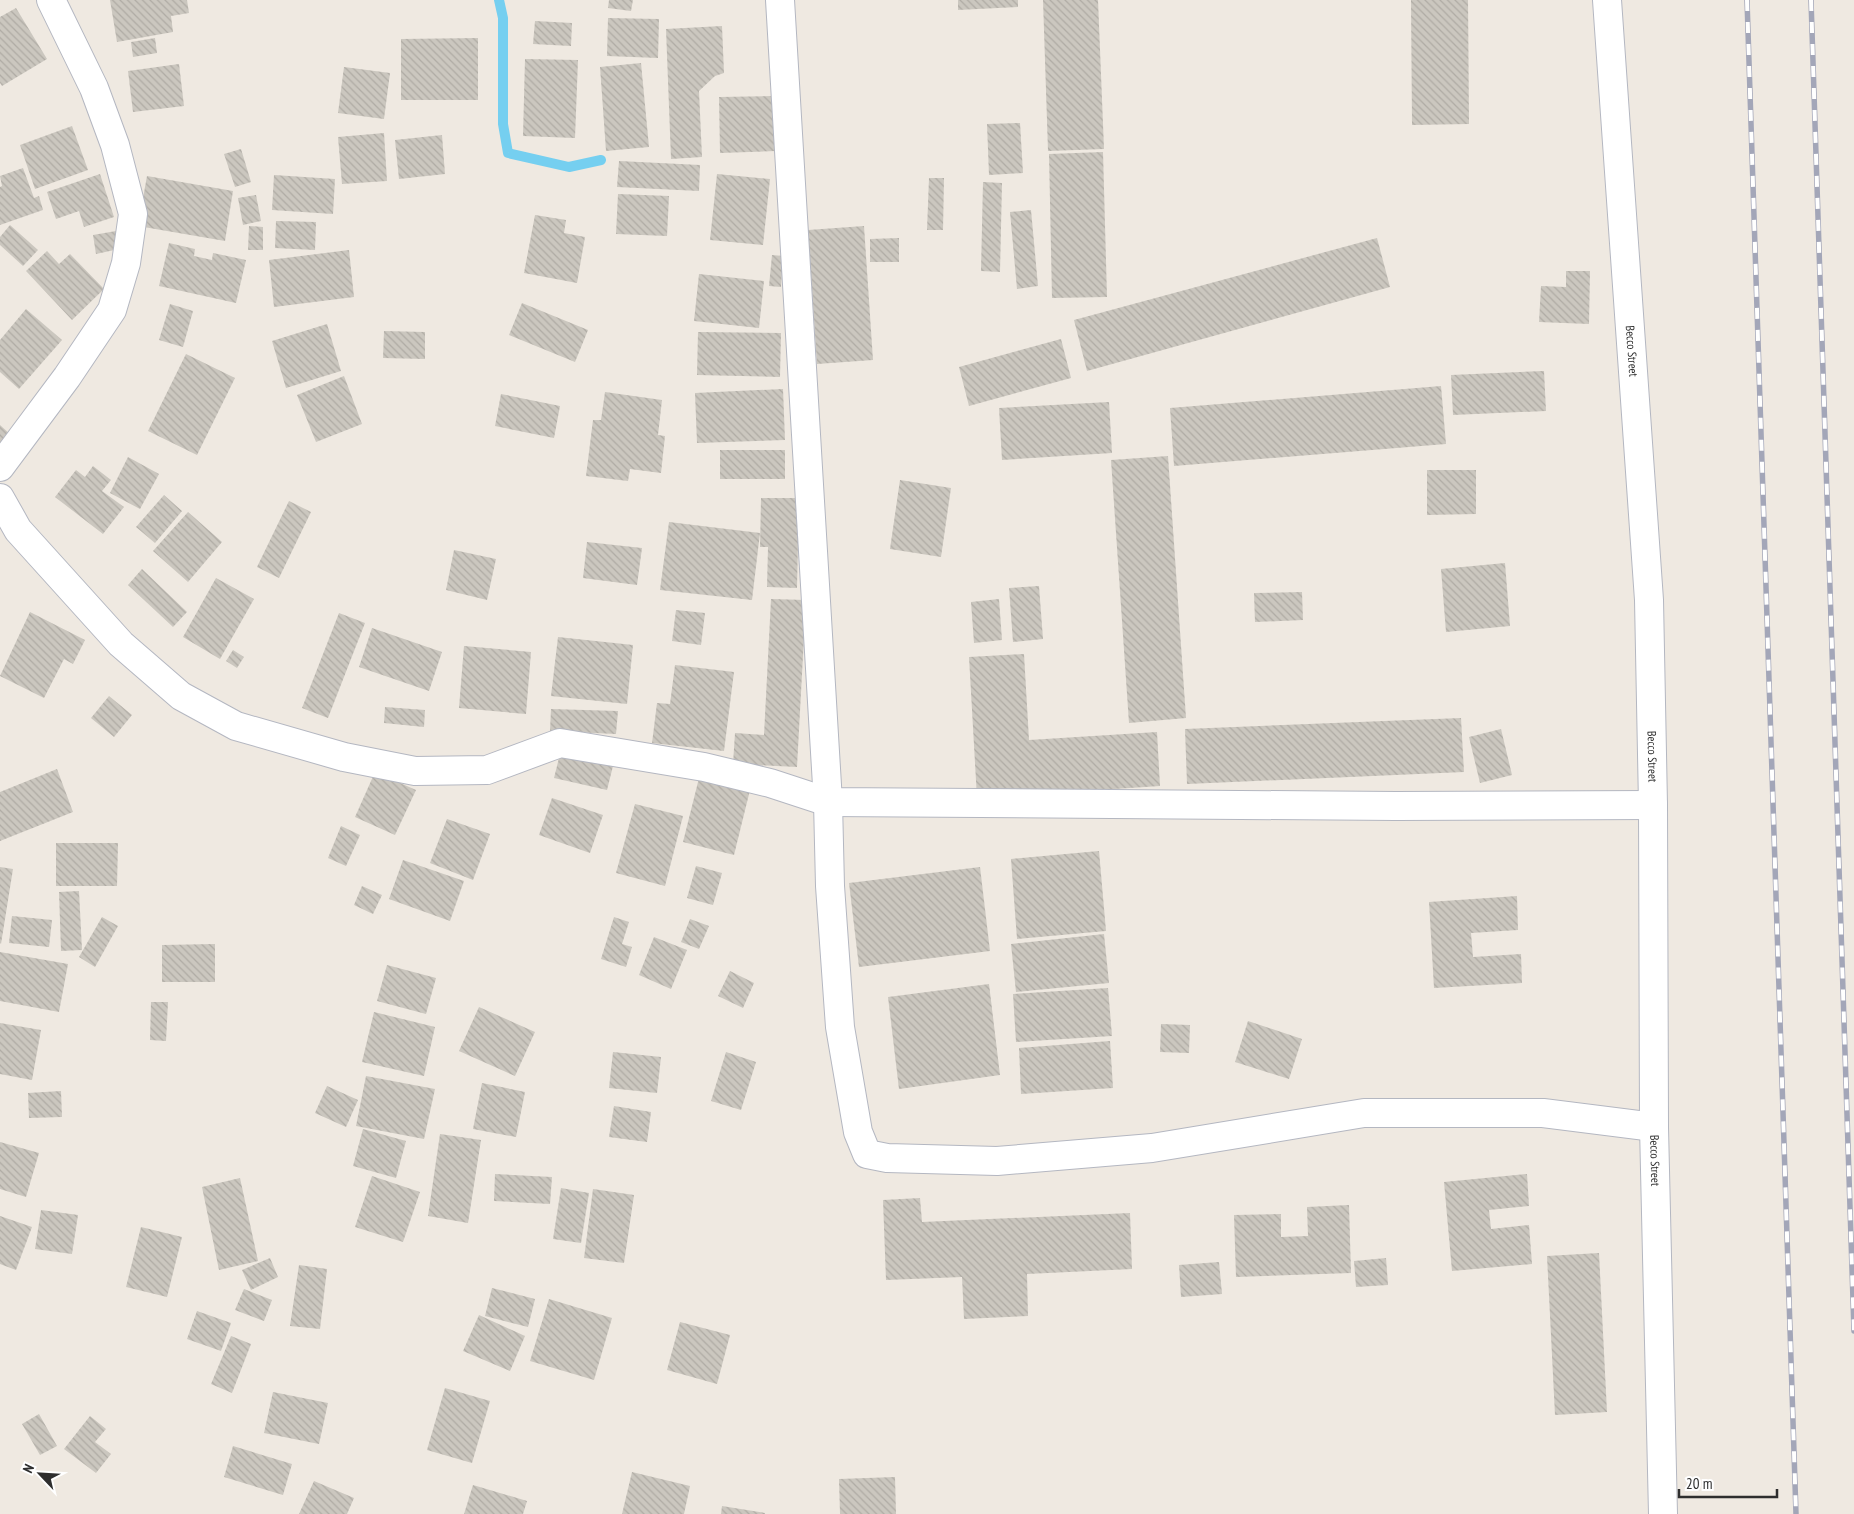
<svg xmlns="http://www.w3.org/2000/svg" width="1854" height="1514" viewBox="0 0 1854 1514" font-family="'PT Sans Narrow',sans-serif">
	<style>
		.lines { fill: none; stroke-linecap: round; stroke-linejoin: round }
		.stream { stroke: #75cff0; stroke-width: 10 }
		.building { fill: url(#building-back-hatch) }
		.minor-casing { stroke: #b4b7c1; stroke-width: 30 }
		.minor { stroke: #fff; stroke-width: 28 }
		.rail-casing { stroke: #a3a6b8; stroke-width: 5.5 }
		.rail { stroke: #fff; stroke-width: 4; stroke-dasharray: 11; stroke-linecap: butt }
		.labels { text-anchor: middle; stroke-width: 5; stroke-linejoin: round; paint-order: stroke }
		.street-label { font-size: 12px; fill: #2e2e2e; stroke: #fff }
	</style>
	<defs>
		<pattern id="building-back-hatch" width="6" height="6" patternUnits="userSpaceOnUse" patternTransform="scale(1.25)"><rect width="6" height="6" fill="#cbc7bf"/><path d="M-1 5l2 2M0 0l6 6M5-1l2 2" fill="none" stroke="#afaba4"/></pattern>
	</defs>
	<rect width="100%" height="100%" fill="#efe9e1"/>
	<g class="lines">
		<polyline class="stream" points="499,0 503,18 503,124 508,153 569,167 601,160"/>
	</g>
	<g class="building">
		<polygon points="110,0 187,0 189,13 171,16 173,32 117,42"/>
		<polygon points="609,0 633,0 631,11 608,8"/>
		<polygon points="958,0 1018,0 1018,7 958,10"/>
		<polygon points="1043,0 1098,0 1104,149 1048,151"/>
		<polygon points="1411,0 1468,0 1469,124 1412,125"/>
		<polygon points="16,8 47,59 2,86 0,83 0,17"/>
		<polygon points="608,18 659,19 658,58 607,56"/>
		<polygon points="535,21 572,23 571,46 533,44"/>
		<polygon points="722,26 724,73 715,76 699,91 702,157 671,159 666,29"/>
		<polygon points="155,38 157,53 133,57 131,42"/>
		<polygon points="478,38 478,100 401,100 401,39"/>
		<polygon points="525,59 578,60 575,138 523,136"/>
		<polygon points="641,63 649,147 606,151 600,67"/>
		<polygon points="179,64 184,106 133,112 128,71"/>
		<polygon points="344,67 390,73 384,119 338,113"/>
		<polygon points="772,96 772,106 784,106 776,151 720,153 719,97"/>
		<polygon points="1020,123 1023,173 989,175 987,124"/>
		<polygon points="72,126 88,170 35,189 20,145"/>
		<polygon points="384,133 387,181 342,184 338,137"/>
		<polygon points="442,135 445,174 399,179 395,140"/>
		<polygon points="241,149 251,182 235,187 224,154"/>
		<polygon points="1103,152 1107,297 1052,298 1049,154"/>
		<polygon points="619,161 700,165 699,191 617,187"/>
		<polygon points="23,168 34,198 39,196 43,210 0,225 0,187 2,186 0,176"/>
		<polygon points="100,174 114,217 84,227 79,211 56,219 47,192"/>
		<polygon points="717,174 770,179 763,245 710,240"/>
		<polygon points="274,175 335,179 333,214 272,210"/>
		<polygon points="147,176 233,191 225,241 138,226"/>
		<polygon points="929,178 944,178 943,230 927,230"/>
		<polygon points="983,182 1002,183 1000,272 981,271"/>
		<polygon points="618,194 669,196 667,236 616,234"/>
		<polygon points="256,195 261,221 243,225 238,198"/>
		<polygon points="1031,210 1038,286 1017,289 1010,212"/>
		<polygon points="535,215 566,220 564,233 585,237 577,283 524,273"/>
		<polygon points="276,221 316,222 315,250 275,248"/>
		<polygon points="10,225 38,250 23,266 0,245 0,237"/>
		<polygon points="249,226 263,227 263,250 248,250"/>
		<polygon points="864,226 873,360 817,364 808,230"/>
		<polygon points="116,231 119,249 96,254 93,235"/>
		<polygon points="899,238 899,262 870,262 870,239"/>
		<polygon points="1377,238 1390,287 1087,371 1074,320"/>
		<polygon points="169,243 195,249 194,256 212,260 213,253 246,260 236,303 159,286"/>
		<polygon points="349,250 354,297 274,307 269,260"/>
		<polygon points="47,251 59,264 70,254 104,289 72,320 26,271"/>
		<polygon points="772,255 783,256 781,287 769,286"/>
		<polygon points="1566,271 1590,271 1589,324 1539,322 1541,286 1566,287"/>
		<polygon points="699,274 764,281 759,328 694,321"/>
		<polygon points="522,303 588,330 575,362 509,335"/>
		<polygon points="170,304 193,311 183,347 159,340"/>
		<polygon points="26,309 62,340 19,389 0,372 0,340"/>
		<polygon points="327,324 341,371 286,388 272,341"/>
		<polygon points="384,331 425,332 425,359 383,358"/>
		<polygon points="698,332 781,333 780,377 697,375"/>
		<polygon points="1061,339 1071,378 969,406 959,367"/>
		<polygon points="186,354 235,378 197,455 148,431"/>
		<polygon points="1544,371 1546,411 1453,415 1451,375"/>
		<polygon points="344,376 362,424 316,442 297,395"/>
		<polygon points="1441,386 1446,444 1174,466 1170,408"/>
		<polygon points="783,389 785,440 697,443 695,393"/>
		<polygon points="605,392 662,400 658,435 665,436 661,473 630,469 628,481 586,476 593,420 601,420"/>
		<polygon points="501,394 560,406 554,438 495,426"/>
		<polygon points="1109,402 1112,453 1002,460 999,408"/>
		<polygon points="0,425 11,435 0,448"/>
		<rect x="720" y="450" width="65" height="29"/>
		<polygon points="1168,456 1186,718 1129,723 1111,460"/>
		<polygon points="128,457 159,474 140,509 110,493"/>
		<polygon points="93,466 111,480 102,491 124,507 103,534 55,497 76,470 85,477"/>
		<polygon points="1427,470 1476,470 1476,514 1427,515"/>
		<polygon points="900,480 951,488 941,557 890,549"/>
		<polygon points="164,495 182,511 155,543 136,527"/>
		<polygon points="761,498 799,498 797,588 767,587 768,547 760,547"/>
		<polygon points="289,501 311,512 279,578 257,567"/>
		<polygon points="188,512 222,542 188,582 153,551"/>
		<polygon points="669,522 760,533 752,600 660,590"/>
		<polygon points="587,542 642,548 637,585 583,578"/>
		<polygon points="454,550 496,559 487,600 446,590"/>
		<polygon points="1505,563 1510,626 1446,632 1441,569"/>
		<polygon points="142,569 187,612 173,627 128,585"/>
		<polygon points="216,578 254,599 220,659 183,637"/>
		<polygon points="1039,586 1043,639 1013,642 1009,588"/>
		<polygon points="1302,592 1303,620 1255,622 1254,593"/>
		<polygon points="771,599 806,600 797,767 733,764 735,733 764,735"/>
		<polygon points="999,599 1002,640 974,643 971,602"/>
		<polygon points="676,610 705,613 701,645 672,641"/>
		<polygon points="30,612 85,640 73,664 64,659 44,698 0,676"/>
		<polygon points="339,613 365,623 328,718 302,708"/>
		<polygon points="372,628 442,652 429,691 359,667"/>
		<polygon points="558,637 633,645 627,704 551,696"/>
		<polygon points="464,646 531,652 526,714 459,708"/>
		<polygon points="233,650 244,657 237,668 226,661"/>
		<polygon points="1024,654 1029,740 1157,732 1160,786 977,798 969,657"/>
		<polygon points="675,665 734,672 724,751 652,743 657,703 670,704"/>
		<polygon points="109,696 132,715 114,737 91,718"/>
		<polygon points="385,707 425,710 424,727 384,723"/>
		<polygon points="551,709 618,711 616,734 550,731"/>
		<polygon points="1461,718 1464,772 1187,784 1185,729"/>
		<polygon points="1501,729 1512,775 1480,783 1469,737"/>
		<polygon points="560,754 613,766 607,790 554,778"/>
		<polygon points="57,769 73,812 0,841 0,792"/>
		<polygon points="375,772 416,790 395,835 355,817"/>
		<polygon points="700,774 751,786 734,855 683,842"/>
		<polygon points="552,798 603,815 590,853 539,835"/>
		<polygon points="635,804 683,816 665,886 616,873"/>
		<polygon points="447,819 490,834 473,880 430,863"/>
		<polygon points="341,826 360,835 346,866 328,858"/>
		<polygon points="56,843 118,843 117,886 56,886"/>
		<polygon points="1099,851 1106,931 1017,939 1011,859"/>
		<polygon points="403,860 464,881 450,921 389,899"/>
		<polygon points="696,866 722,873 713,905 687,898"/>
		<polygon points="0,867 13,869 1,944 0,943"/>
		<polygon points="980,867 990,951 859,967 849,883"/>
		<polygon points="362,886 382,895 373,914 354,905"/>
		<polygon points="79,891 82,950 61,951 59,892"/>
		<polygon points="1517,896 1518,930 1471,933 1473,957 1521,954 1522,983 1434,988 1429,902"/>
		<polygon points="12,916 52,920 49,947 9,943"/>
		<polygon points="102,917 118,926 95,967 79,957"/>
		<polygon points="614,917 629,922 622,944 632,947 626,967 601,959"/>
		<polygon points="690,919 709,926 699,949 681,942"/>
		<polygon points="1104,934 1109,983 1016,992 1011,944"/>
		<polygon points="654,937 687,950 671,989 639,975"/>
		<polygon points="215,944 215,982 162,982 162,945"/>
		<polygon points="0,952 68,964 59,1012 0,1001"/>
		<polygon points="387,965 436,978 426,1014 377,1001"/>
		<polygon points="730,971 754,983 743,1008 718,996"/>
		<polygon points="989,984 1000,1075 899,1089 888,997"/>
		<polygon points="1108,988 1112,1036 1016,1042 1013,994"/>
		<polygon points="151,1002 168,1002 166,1041 150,1040"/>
		<polygon points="479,1007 535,1032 515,1076 459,1051"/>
		<polygon points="374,1012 435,1027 424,1076 362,1062"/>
		<polygon points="1248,1021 1302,1039 1289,1079 1235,1062"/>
		<polygon points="0,1023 41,1030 32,1080 0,1074"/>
		<polygon points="1161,1024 1190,1025 1189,1053 1160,1052"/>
		<polygon points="1110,1041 1113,1088 1021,1094 1019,1048"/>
		<polygon points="613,1052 661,1057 657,1093 609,1088"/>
		<polygon points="726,1052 756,1062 741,1110 711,1101"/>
		<polygon points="366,1076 435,1089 424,1139 356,1126"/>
		<polygon points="482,1083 525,1092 516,1137 473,1129"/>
		<polygon points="327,1086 358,1100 346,1127 315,1113"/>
		<polygon points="61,1091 62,1117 29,1118 28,1093"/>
		<polygon points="614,1106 651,1112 647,1142 609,1137"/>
		<polygon points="363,1129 406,1141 396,1178 353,1166"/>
		<polygon points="440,1134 481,1140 468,1223 428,1216"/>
		<polygon points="0,1142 39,1153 26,1197 0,1189"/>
		<polygon points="495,1174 552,1177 550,1204 494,1201"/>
		<polygon points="1527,1174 1529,1206 1489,1210 1491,1229 1529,1225 1532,1264 1452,1271 1444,1182"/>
		<polygon points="372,1176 420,1192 403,1242 355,1227"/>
		<polygon points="240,1178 258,1261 219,1270 202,1187"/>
		<polygon points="561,1188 589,1193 581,1243 553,1239"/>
		<polygon points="593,1189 634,1195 624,1263 584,1258"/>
		<polygon points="920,1198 922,1222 1130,1213 1132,1269 1027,1274 1028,1316 964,1319 962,1277 886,1280 883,1200"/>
		<polygon points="1349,1205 1351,1273 1236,1277 1234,1215 1281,1214 1281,1237 1308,1236 1307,1207"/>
		<polygon points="41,1210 78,1215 72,1254 35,1249"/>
		<polygon points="0,1216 32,1227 16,1270 0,1264"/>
		<polygon points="141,1227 182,1237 167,1297 126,1287"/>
		<polygon points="1599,1253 1607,1412 1555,1415 1547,1256"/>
		<polygon points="270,1258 278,1277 251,1290 242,1270"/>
		<polygon points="1386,1258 1388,1285 1356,1287 1354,1261"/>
		<polygon points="1219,1262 1222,1294 1181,1297 1179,1265"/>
		<polygon points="299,1265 327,1269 320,1329 290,1326"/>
		<polygon points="492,1288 535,1299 528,1327 485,1316"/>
		<polygon points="244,1289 272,1300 264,1321 235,1310"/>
		<polygon points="549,1299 612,1318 594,1380 530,1361"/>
		<polygon points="197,1311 231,1323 221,1351 187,1339"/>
		<polygon points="479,1315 525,1336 510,1371 463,1351"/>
		<polygon points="680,1322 730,1335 717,1384 667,1370"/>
		<polygon points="231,1336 251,1344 232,1393 211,1384"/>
		<polygon points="445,1388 490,1401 472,1463 427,1450"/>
		<polygon points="273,1392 328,1403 319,1444 264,1433"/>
		<polygon points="39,1414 57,1446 40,1455 22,1424"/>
		<polygon points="90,1416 106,1429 95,1442 111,1454 96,1473 64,1449"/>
		<polygon points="233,1446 292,1464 283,1495 224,1477"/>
		<polygon points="632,1472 690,1486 684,1514 622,1514"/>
		<polygon points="895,1477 896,1514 840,1514 839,1479"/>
		<polygon points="314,1481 354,1498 347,1514 299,1514"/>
		<polygon points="473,1485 527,1501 523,1514 464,1514"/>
		<polygon points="722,1506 765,1513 765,1514 721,1514"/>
	</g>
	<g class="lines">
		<g class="minor-casing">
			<g id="minor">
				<polyline points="780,0 828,802 830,886 840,1027 858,1132 867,1154 887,1158 997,1161 1152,1148 1364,1113 1543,1113 1654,1127"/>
				<path id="s1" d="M1607 0 1649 600 1653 805 1654 1127 1663 1514"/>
				<polyline points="0,467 67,377 112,310 126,263 133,214 115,145 94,88 51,0"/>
				<polyline points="0,498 18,530 121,644 181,696 236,726 344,757 415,771 487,770 560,743 704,767 770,783 828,802 1396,806 1653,805"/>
			</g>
		</g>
		<use href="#minor" class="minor"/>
		<g class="rail-casing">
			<g id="rail">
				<polyline points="1747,0 1796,1514"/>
				<polyline points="1811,0 1854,1331"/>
			</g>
		</g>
		<use href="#rail" class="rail"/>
	</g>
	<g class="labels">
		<g class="street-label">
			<text dy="4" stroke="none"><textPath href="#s1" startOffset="352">Becco Street</textPath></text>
			<text dy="4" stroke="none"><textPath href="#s1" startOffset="758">Becco Street</textPath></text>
			<text dy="4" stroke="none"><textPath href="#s1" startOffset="1162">Becco Street</textPath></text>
		</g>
	</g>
	<g transform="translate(40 1474) rotate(295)" stroke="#ffffff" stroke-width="4" paint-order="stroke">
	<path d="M0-4L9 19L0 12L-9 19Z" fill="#2e2e2e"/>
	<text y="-8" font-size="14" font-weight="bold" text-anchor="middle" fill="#2e2e2e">N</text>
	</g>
	<path d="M1679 1489v8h98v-8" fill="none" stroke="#2e2e2e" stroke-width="2.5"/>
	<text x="1686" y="1489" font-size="15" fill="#2e2e2e" stroke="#ffffff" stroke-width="4" paint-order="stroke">20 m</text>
</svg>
